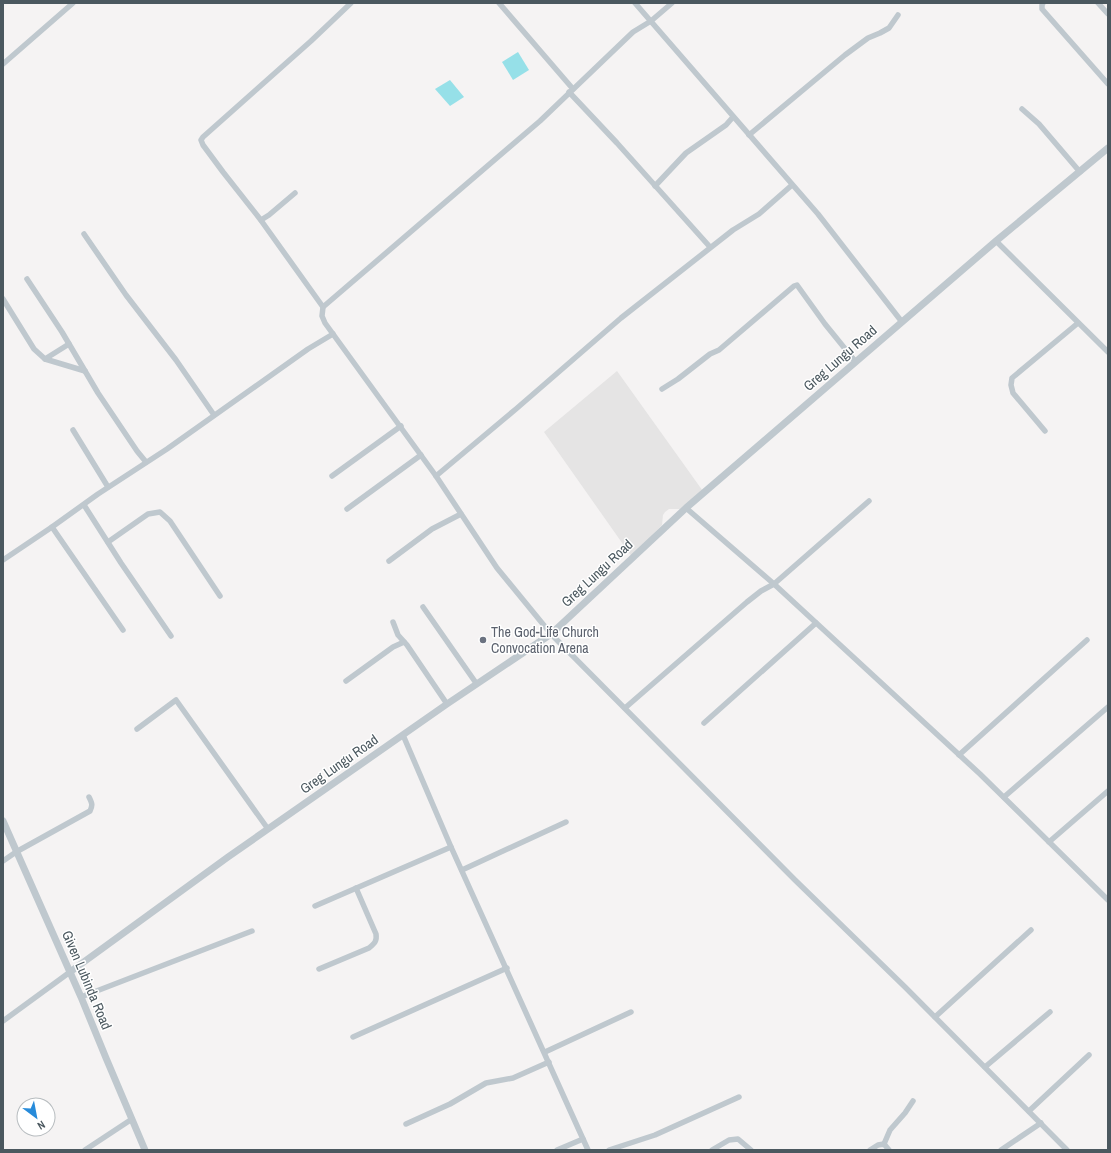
<svg xmlns="http://www.w3.org/2000/svg" width="1111" height="1153" viewBox="0 0 1111 1153" font-family="'Archivo Narrow',sans-serif">
	<style>
		.education { fill: #e5e4e4 }
		.water { fill: #96e0e8 }
		.lines { fill: none; stroke-linecap: round; stroke-linejoin: round }
		.minor { stroke: #bfc8ce; stroke-width: 5.5 }
		.tertiary { stroke: #bfc8ce; stroke-width: 7 }
		.worship-dot { fill: #6b7280; stroke: #fff; stroke-width: 1.5 }
		.labels { text-anchor: middle; stroke-width: 3; stroke-linejoin: round; paint-order: stroke }
		.street-label { font-size: 14px; fill: #4b585f; stroke: #fff }
		.worship-label { font-size: 14px; fill: #5b616d; stroke: #fff; text-anchor: start }
	</style>
	<rect width="100%" height="100%" fill="#f5f3f3"/>
	<polygon class="education" points="617,371 705,494 680,509 669,509 665,512 663,515 662,525 632,557 544,432"/>
	<g class="water">
		<polygon points="518,52 529,70 513,80 502,62"/>
		<polygon points="450,80 464,97 450,106 435,89"/>
	</g>
	<g class="lines">
		<g class="minor">
			<polyline points="351,3 311,41 203,137 201,140 203,145 223,172 260,219 323,307 322,316 325,323 436,476 497,568 551,634 795,880 905,987 1067,1150"/>
			<polyline points="499,3 573,89"/>
			<polyline points="635,3 818,214 902,322"/>
			<polyline points="1043,3 1042,5 1042,9 1108,84"/>
			<polyline points="1098,3 1108,14"/>
			<polyline points="3,64 73,3"/>
			<polyline points="569,92 617,143 710,247"/>
			<polyline points="1022,109 1039,124 1080,172"/>
			<polyline points="749,135 845,55 868,38 880,33 889,28 898,15"/>
			<polyline points="655,186 686,153 726,125 733,117"/>
			<polyline points="261,220 269,215 295,193"/>
			<polyline points="84,234 126,295 176,360 214,415"/>
			<polyline points="996,241 1108,352"/>
			<polyline points="27,279 62,332 98,393 137,451 146,462"/>
			<polyline points="3,299 34,349 45,359 85,371"/>
			<polyline points="323,307 540,121 633,32 651,21 672,3"/>
			<polyline points="45,359 69,344"/>
			<polyline points="662,389 678,379 710,354 719,350 794,286 797,285 825,324 855,361"/>
			<polyline points="73,430 108,487"/>
			<polyline points="1045,431 1013,393 1011,385 1012,378 1078,323"/>
			<polyline points="332,476 401,426"/>
			<polyline points="436,476 516,409 621,318 733,230 759,214 792,185"/>
			<polyline points="84,505 121,563 171,636"/>
			<polyline points="686,508 774,584 980,774 1108,900"/>
			<polyline points="347,509 421,455"/>
			<polyline points="52,527 123,630"/>
			<polyline points="108,542 148,514 160,512 170,521 220,596"/>
			<polyline points="3,560 52,527 98,494 167,449 308,349 333,334"/>
			<polyline points="389,561 432,529 461,514"/>
			<polyline points="423,607 476,683"/>
			<polyline points="393,622 398,635 407,645 447,704"/>
			<polyline points="346,681 393,647 404,642"/>
			<polyline points="625,708 747,602 761,591 774,584 869,501"/>
			<polyline points="704,723 816,623"/>
			<polyline points="137,729 176,700 268,829"/>
			<polyline points="403,735 451,847 588,1150"/>
			<polyline points="959,755 1087,640"/>
			<polyline points="1004,797 1108,707"/>
			<polyline points="1049,842 1108,791"/>
			<path d="M3 861 16 852 90 811C93 805 92 803 89 797"/>
			<polyline points="462,870 566,822"/>
			<polyline points="315,906 451,847"/>
			<path d="M319 969 369 948C375 943 377 941 376 934L356 888"/>
			<polyline points="81,997 252,931"/>
			<polyline points="935,1017 1031,930"/>
			<polyline points="3,1021 70,972"/>
			<polyline points="353,1037 507,968"/>
			<polyline points="545,1052 631,1012"/>
			<polyline points="985,1067 1050,1012"/>
			<polyline points="1029,1111 1089,1055"/>
			<polyline points="406,1124 450,1104 486,1083 513,1078 549,1062"/>
			<polyline points="884,1144 890,1130 905,1113 913,1101"/>
			<polyline points="85,1150 132,1119"/>
			<polyline points="557,1150 583,1139"/>
			<polyline points="609,1150 655,1135 739,1097"/>
			<polyline points="712,1150 729,1140 738,1139 751,1150"/>
			<polyline points="870,1150 878,1145 884,1144 889,1150"/>
			<polyline points="1001,1150 1041,1123"/>
		</g>
		<g class="tertiary">
			<polyline points="3,821 81,997 106,1058 145,1150"/>
			<polyline points="70,972 228,857 447,704 551,634 686,508 996,241 1108,148"/>
		</g>
	</g>
	<circle class="worship-dot" cx="483" cy="640" r="4"/>
	<g class="labels">
		<g class="street-label">
			<text transform="translate(840 358) rotate(-41)" y="5">Greg Lungu Road</text>
			<text transform="translate(597 573) rotate(-43)" y="5">Greg Lungu Road</text>
			<text transform="translate(339 764) rotate(-35)" y="5">Greg Lungu Road</text>
			<text transform="translate(87 980) rotate(67)" y="5">Given Lubinda Road</text>
		</g>
		<g class="worship-label">
			<text x="491" y="637">The God-Life Church<tspan x="491" dy="16">Convocation Arena</tspan></text>
		</g>
	</g>
	<rect width="1111" height="1153" fill="none" stroke="#4b585f" stroke-width="8"/>
	<g transform="translate(36 1117) rotate(148)"><circle r="19" fill="#ffffff" stroke="#b7bcbf"/>
	<path d="M0-3L7 15L0 10L-7 15Z" fill="#278bda"/>
	<text y="-6" font-size="11" font-weight="bold" text-anchor="middle" fill="#4b585f">N</text>
	</g>
</svg>
